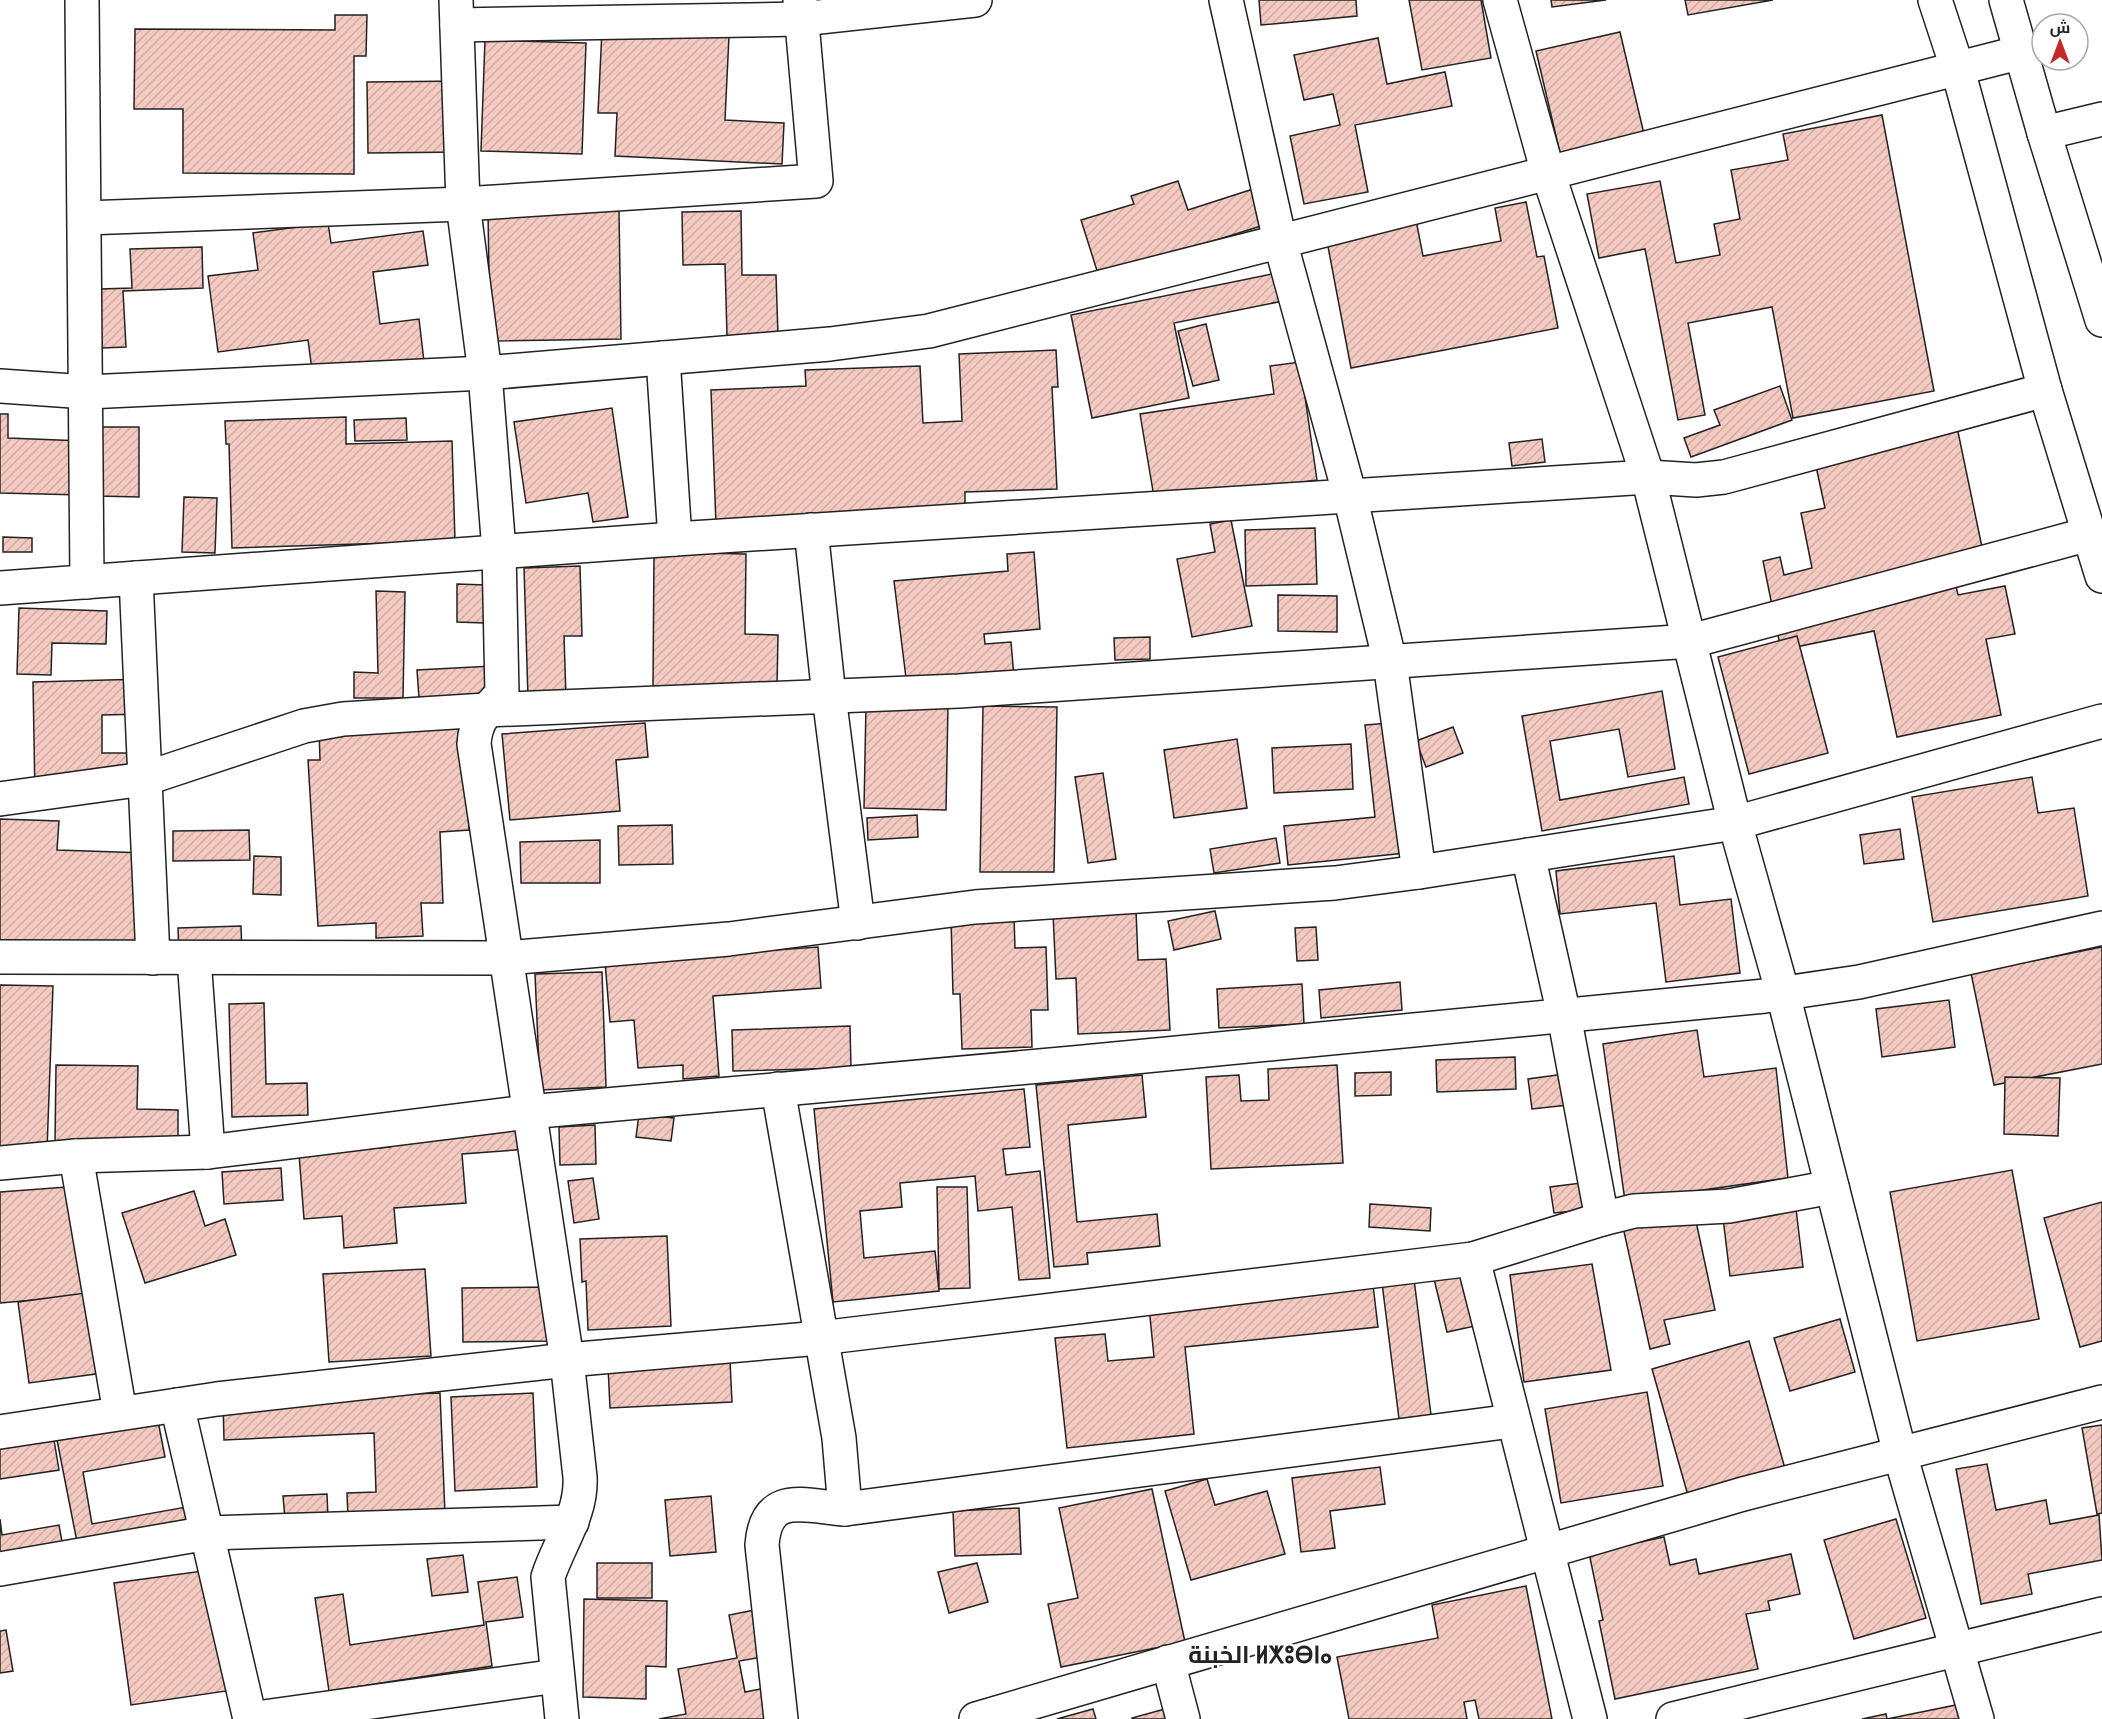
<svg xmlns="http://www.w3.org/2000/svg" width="2102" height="1719" viewBox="0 0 2102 1719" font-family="'Playfair Display',Cairo,'Noto Sans Tifinagh',serif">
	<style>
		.building { fill: url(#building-hatch); stroke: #222; stroke-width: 1.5 }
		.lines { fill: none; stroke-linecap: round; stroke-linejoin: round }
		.minor-casing { stroke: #222; stroke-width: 36 }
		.major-casing { stroke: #222; stroke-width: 36 }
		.minor { stroke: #fff; stroke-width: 33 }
		.major { stroke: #fff; stroke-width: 33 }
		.labels { text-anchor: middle; stroke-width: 4.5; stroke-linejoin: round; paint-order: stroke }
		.quarter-label { font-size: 24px; font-weight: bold; fill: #222; stroke: #fff }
	</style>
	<defs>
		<pattern id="building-hatch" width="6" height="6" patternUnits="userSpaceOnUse" patternTransform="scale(1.5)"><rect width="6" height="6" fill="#f3c9c0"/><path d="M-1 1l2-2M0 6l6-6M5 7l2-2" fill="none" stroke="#d0aca5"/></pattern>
	</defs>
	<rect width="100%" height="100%" fill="#fff"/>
	<g class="building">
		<polygon points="1259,0 1356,0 1357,16 1261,25"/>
		<polygon points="1409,0 1481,0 1491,58 1422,70"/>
		<polygon points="1551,0 1606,0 1552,7"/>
		<polygon points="1685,0 1773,0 1688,15"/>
		<polygon points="335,15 367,15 366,56 354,56 354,174 183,173 183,109 134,109 135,29 335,30"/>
		<polygon points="602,30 729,36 725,120 784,123 782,164 615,156 617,113 598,113"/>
		<polygon points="1620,32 1644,134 1560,153 1536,51"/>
		<polygon points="1378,38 1387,84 1445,72 1452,106 1355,125 1368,192 1304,204 1290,136 1340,125 1333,94 1304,100 1294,55"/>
		<polygon points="485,40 586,43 582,154 481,151"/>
		<polygon points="463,81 464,152 368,153 367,82"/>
		<polygon points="1882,115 1934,391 1793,418 1772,307 1688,323 1705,415 1678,420 1645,249 1599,258 1587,194 1660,181 1676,263 1720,255 1714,224 1740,219 1731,170 1788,160 1783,134"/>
		<polygon points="1178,181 1188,210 1253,189 1264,225 1099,277 1081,220 1134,204 1131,196"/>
		<polygon points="1526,202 1537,257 1544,256 1558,328 1351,368 1326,236 1416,220 1423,256 1501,241 1495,208"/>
		<polygon points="619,211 621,339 490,341 488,212"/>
		<polygon points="741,211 742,275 776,275 778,335 727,336 725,264 683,265 682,212"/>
		<polygon points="328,223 331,243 423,231 428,265 373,272 380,324 419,319 425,370 314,385 308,340 218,352 208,276 258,270 253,233"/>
		<polygon points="202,247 203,288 123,291 126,347 102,348 100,289 132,288 130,249"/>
		<polygon points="1282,272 1288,300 1174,323 1189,398 1092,418 1071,315"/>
		<polygon points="1206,324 1219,380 1193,386 1178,331"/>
		<polygon points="1056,350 1058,387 1052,387 1057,489 965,492 965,516 716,525 711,390 806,386 805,370 920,366 923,423 962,421 959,354"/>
		<polygon points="1300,362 1317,480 1155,503 1140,414 1274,394 1270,366"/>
		<polygon points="1780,386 1792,420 1691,457 1684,438 1720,425 1714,410"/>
		<polygon points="612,408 628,517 593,522 588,493 526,503 514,422"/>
		<polygon points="0,414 8,414 8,438 83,441 82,495 0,493"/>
		<polygon points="346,417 346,444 452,441 455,541 232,548 229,444 226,444 225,421"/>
		<polygon points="406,418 407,440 355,441 354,420"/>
		<polygon points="98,427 139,427 139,497 98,496"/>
		<polygon points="1957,427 1983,552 1950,559 1958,595 2005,586 2015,634 1986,639 2001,715 1897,737 1874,631 1781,650 1763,561 1780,557 1784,575 1812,568 1801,513 1825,508 1814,457"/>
		<polygon points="1542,439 1545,462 1512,466 1509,443"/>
		<polygon points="184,497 217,498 215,553 182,552"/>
		<polygon points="1231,520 1252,626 1192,637 1177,559 1215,552 1210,524"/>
		<polygon points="1315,528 1317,584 1246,586 1245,530"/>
		<polygon points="3,537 32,538 32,552 3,552"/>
		<polygon points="654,552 746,554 745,634 778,635 777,687 653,686"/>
		<polygon points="1034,552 1040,629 984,634 985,644 1011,642 1014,677 907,686 894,581 1008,571 1007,554"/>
		<polygon points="580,566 582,636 564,636 566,697 528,698 524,568"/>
		<polygon points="457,584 486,585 484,623 457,622"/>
		<polygon points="376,591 405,592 403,698 354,698 354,672 378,673"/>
		<polygon points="1278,595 1337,596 1337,632 1278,631"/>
		<polygon points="19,608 107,611 106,644 52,643 51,675 17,674"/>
		<polygon points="1797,636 1828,753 1749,774 1718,657"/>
		<polygon points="1150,637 1150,659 1115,660 1114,638"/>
		<polygon points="493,666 494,695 463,696 469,830 440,832 443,903 421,903 423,936 376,938 376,923 318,926 308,760 320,760 319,729 419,698 417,670"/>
		<polygon points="144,679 145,714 102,715 102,753 138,753 139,796 35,797 33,682"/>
		<polygon points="1662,691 1675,769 1628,777 1619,729 1550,741 1560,800 1684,777 1689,804 1542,831 1522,716"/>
		<polygon points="866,705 948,706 946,810 864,808"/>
		<polygon points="983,706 1057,707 1054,872 980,872"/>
		<polygon points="1404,722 1416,852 1288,865 1284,826 1375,817 1365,725"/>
		<polygon points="645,723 648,757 616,760 620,811 510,820 502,734"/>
		<polygon points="1453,727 1463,753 1426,767 1416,741"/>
		<polygon points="1237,739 1247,808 1174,818 1164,750"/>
		<polygon points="1351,744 1353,789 1274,793 1272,748"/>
		<polygon points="1103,773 1116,859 1088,863 1075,777"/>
		<polygon points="2032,777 2038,813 2074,808 2088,896 1933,922 1912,797"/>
		<polygon points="917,815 918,837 868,840 867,818"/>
		<polygon points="0,819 59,821 57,850 147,853 144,950 0,945"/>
		<polygon points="672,825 673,864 619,865 618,826"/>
		<polygon points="1900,829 1904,859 1864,864 1860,835"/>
		<polygon points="249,830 250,860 173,861 173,831"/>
		<polygon points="1276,838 1280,863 1214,873 1210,849"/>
		<polygon points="600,840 600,883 521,883 520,842"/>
		<polygon points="254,856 281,857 281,895 253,894"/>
		<polygon points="1674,856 1680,905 1731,899 1740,973 1666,982 1656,903 1560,914 1556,871"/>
		<polygon points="1136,910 1138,960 1166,959 1170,1030 1078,1034 1076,978 1056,979 1053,913"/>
		<polygon points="1215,911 1221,939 1174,950 1168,921"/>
		<polygon points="1014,918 1015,948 1046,947 1048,1010 1031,1010 1032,1047 962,1049 960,994 953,994 951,919"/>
		<polygon points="241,926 242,954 179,956 178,928"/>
		<polygon points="1316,927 1318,960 1297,961 1295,928"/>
		<polygon points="818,947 821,988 713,996 719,1076 683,1079 683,1065 638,1068 634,1020 610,1022 605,962"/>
		<polygon points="2102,947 2102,1064 1994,1085 1971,973"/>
		<polygon points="602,972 606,1087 540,1090 535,974"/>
		<polygon points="1400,982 1402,1010 1321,1018 1319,990"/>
		<polygon points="1302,984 1304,1024 1219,1028 1217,989"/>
		<polygon points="0,985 53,986 47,1150 0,1149"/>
		<polygon points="1949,1000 1955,1047 1882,1057 1876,1009"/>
		<polygon points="264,1003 266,1084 307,1083 308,1115 232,1117 229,1004"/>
		<polygon points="850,1026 851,1068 733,1071 732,1030"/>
		<polygon points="1697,1030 1704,1077 1776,1068 1788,1178 1625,1201 1603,1044"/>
		<polygon points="1515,1057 1516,1089 1437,1092 1436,1060"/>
		<polygon points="56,1065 138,1066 137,1109 178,1110 178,1144 55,1144"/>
		<polygon points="1337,1065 1343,1163 1211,1169 1206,1077 1239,1075 1241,1101 1269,1100 1268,1069"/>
		<polygon points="1391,1072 1391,1095 1355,1096 1355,1073"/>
		<polygon points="1564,1074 1568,1105 1532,1109 1528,1079"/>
		<polygon points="1142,1075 1146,1117 1068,1125 1077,1222 1157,1214 1160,1246 1087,1253 1088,1264 1054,1267 1036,1085"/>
		<polygon points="2005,1077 2060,1078 2058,1136 2004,1134"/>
		<polygon points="1024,1089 1030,1147 1003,1149 1006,1175 1040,1171 1050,1278 1019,1280 1012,1207 978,1211 975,1176 900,1183 902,1207 860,1211 864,1258 935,1251 939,1291 833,1302 814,1109"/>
		<polygon points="639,1114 674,1118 671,1141 636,1137"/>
		<polygon points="528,1120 530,1149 462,1154 466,1203 394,1208 397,1243 344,1248 342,1216 304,1219 299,1154 390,1147 388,1132"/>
		<polygon points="595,1125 596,1164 560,1165 559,1127"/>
		<polygon points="281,1168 283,1200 224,1204 222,1172"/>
		<polygon points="2012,1170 2039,1319 1917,1341 1890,1192"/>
		<polygon points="593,1178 599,1219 574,1223 568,1181"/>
		<polygon points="1581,1183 1584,1210 1554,1213 1550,1187"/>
		<polygon points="93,1185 102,1294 0,1303 0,1192"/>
		<polygon points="937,1187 967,1187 970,1288 939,1289"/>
		<polygon points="194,1191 205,1226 225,1219 236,1255 145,1283 122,1213"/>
		<polygon points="2102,1202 2102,1341 2080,1347 2044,1218"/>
		<polygon points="1370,1204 1431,1208 1430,1231 1369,1227"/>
		<polygon points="1796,1209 1803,1267 1730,1276 1723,1218"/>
		<polygon points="1694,1212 1715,1310 1664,1320 1670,1344 1650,1349 1623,1227"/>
		<polygon points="667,1236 671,1326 588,1330 586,1281 582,1282 580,1239"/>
		<polygon points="1592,1264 1611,1370 1524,1382 1510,1275"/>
		<polygon points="425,1269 431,1356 329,1362 323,1274"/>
		<polygon points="1461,1269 1475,1326 1447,1332 1433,1275"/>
		<polygon points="1414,1279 1431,1415 1399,1419 1382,1283"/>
		<polygon points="1373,1285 1378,1327 1185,1347 1194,1434 1067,1448 1055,1338 1105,1334 1108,1361 1154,1357 1149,1307"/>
		<polygon points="554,1287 555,1341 463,1342 462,1288"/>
		<polygon points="108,1290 118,1371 29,1383 18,1302"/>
		<polygon points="1840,1319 1855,1372 1790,1391 1774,1338"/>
		<polygon points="1749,1341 1786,1472 1689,1499 1652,1369"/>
		<polygon points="730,1361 732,1402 610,1408 608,1366"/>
		<polygon points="1647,1392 1663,1486 1561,1503 1545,1409"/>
		<polygon points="440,1393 445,1514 348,1518 347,1493 376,1492 374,1433 224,1440 223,1401"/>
		<polygon points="533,1393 537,1487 455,1491 451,1397"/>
		<polygon points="158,1421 165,1457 83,1472 92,1524 203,1504 208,1528 79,1552 57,1440"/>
		<polygon points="2102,1425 2102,1513 2097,1514 2082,1428"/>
		<polygon points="54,1440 59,1470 0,1479 0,1449"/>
		<polygon points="1987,1464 1996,1510 2046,1500 2050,1524 2099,1515 2102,1560 2028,1574 2032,1594 1981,1604 1956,1469"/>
		<polygon points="1380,1467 1385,1504 1330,1511 1335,1548 1301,1552 1292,1478"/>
		<polygon points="1207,1479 1215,1505 1267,1491 1285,1554 1191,1580 1165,1491"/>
		<polygon points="1152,1489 1185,1642 1061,1667 1048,1604 1078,1598 1059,1508"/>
		<polygon points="327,1494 328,1518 285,1519 283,1496"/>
		<polygon points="711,1496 716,1552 670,1556 665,1500"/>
		<polygon points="1019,1508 1021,1554 955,1556 953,1511"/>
		<polygon points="0,1519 2,1535 59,1525 65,1558 0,1568"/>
		<polygon points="1896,1519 1926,1618 1854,1639 1824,1540"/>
		<polygon points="1664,1537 1670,1565 1696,1559 1699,1574 1791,1554 1800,1594 1768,1601 1770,1610 1746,1614 1758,1669 1615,1699 1599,1621 1603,1620 1589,1553"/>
		<polygon points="463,1555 468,1592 432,1596 427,1559"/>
		<rect x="597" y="1563" width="55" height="35"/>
		<polygon points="977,1563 988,1602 949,1613 938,1572"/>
		<polygon points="203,1571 240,1689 131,1705 114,1583"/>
		<polygon points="517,1577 523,1617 486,1622 492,1666 329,1691 315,1598 343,1594 350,1645 484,1625 478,1582"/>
		<polygon points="1526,1586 1552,1719 1479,1719 1475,1700 1464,1702 1467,1719 1349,1719 1337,1657 1438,1638 1432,1605"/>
		<polygon points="584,1599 667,1601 666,1667 646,1666 646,1699 583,1697"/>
		<polygon points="760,1609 768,1656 739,1661 745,1692 775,1686 781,1719 659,1719 686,1714 678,1669 737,1658 729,1615"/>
		<polygon points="6,1630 13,1671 0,1673 0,1631"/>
		<polygon points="1956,1705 1959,1719 1862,1719 1886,1714 1887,1719"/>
		<polygon points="1172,1707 1175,1719 1132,1719 1132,1718"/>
		<polygon points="1093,1709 1096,1719 1057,1719"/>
	</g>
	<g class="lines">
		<g class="minor-casing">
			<g id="minor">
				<polyline points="82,0 87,582"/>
				<path d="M456 0 463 204 485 373 499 551 502 694C487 709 475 721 474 744L567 1360 580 1477C582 1514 559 1543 548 1577L562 1719"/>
				<polyline points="1226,0 1280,241 1350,496 1390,662 1419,872"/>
				<polyline points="1500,0 1548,173 1648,477 1735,823 1783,994 1900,1454 1977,1719"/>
				<polyline points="457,25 801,19 975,0"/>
				<polyline points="2044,133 2102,119"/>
				<polyline points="85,218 463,204 816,181 800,0"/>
				<polyline points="663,358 675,539"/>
				<polyline points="0,386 87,392 485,373 830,344 929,331 2022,52"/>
				<polyline points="811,530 829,696 858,923"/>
				<polyline points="136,578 153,958"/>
				<polyline points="0,588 675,539 1648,477 1696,480 1724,477 2045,390"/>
				<polyline points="0,799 144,779 304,726 343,719 486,710 959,691 1691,641 2089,534"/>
				<polyline points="1528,855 1564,1015 1602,1219"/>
				<polyline points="0,957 506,958 729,939 975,907 1335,883 1419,872 1735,823 2102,721"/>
				<polyline points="194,958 208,1152"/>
				<path d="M778 1089 839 1438 845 1509C804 1506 766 1490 762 1545L781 1719"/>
				<polyline points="76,1156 120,1413"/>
				<polyline points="0,1163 76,1156 208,1152 528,1112 1073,1063 1765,996 1859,982 2102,928"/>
				<polyline points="1473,1259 1590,1719"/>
				<polyline points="177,1405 250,1719"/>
				<polyline points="0,1432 217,1399 567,1360 820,1338 1473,1259 1602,1219 1634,1211 1729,1206 1832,1187"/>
				<polyline points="845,1509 1512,1421"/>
				<polyline points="0,1569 208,1533 572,1522"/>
				<polyline points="1168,1662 1183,1719"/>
				<polyline points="250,1719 557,1676"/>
				<polyline points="976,1719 1743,1494 2102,1402"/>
				<polyline points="1673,1719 2102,1614"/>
			</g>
		</g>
		<g class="major-casing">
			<g id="major">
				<polyline points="1935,0 1958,70 2045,390 2102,576"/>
				<polyline points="2006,0 2044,133 2102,320"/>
			</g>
		</g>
		<use href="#minor" class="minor"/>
		<use href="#major" class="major"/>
	</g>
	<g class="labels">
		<g class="quarter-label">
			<text x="1260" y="1663">الخبنة ⵍⵅⵓⴱⵏⴰ</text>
		</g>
	</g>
	<g transform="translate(2060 42)"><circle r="28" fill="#ffffff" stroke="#a7a7a7" stroke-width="1.5"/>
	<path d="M0-4.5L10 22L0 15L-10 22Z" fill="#c62828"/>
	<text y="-9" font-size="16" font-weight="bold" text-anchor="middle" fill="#222222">ش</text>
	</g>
</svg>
